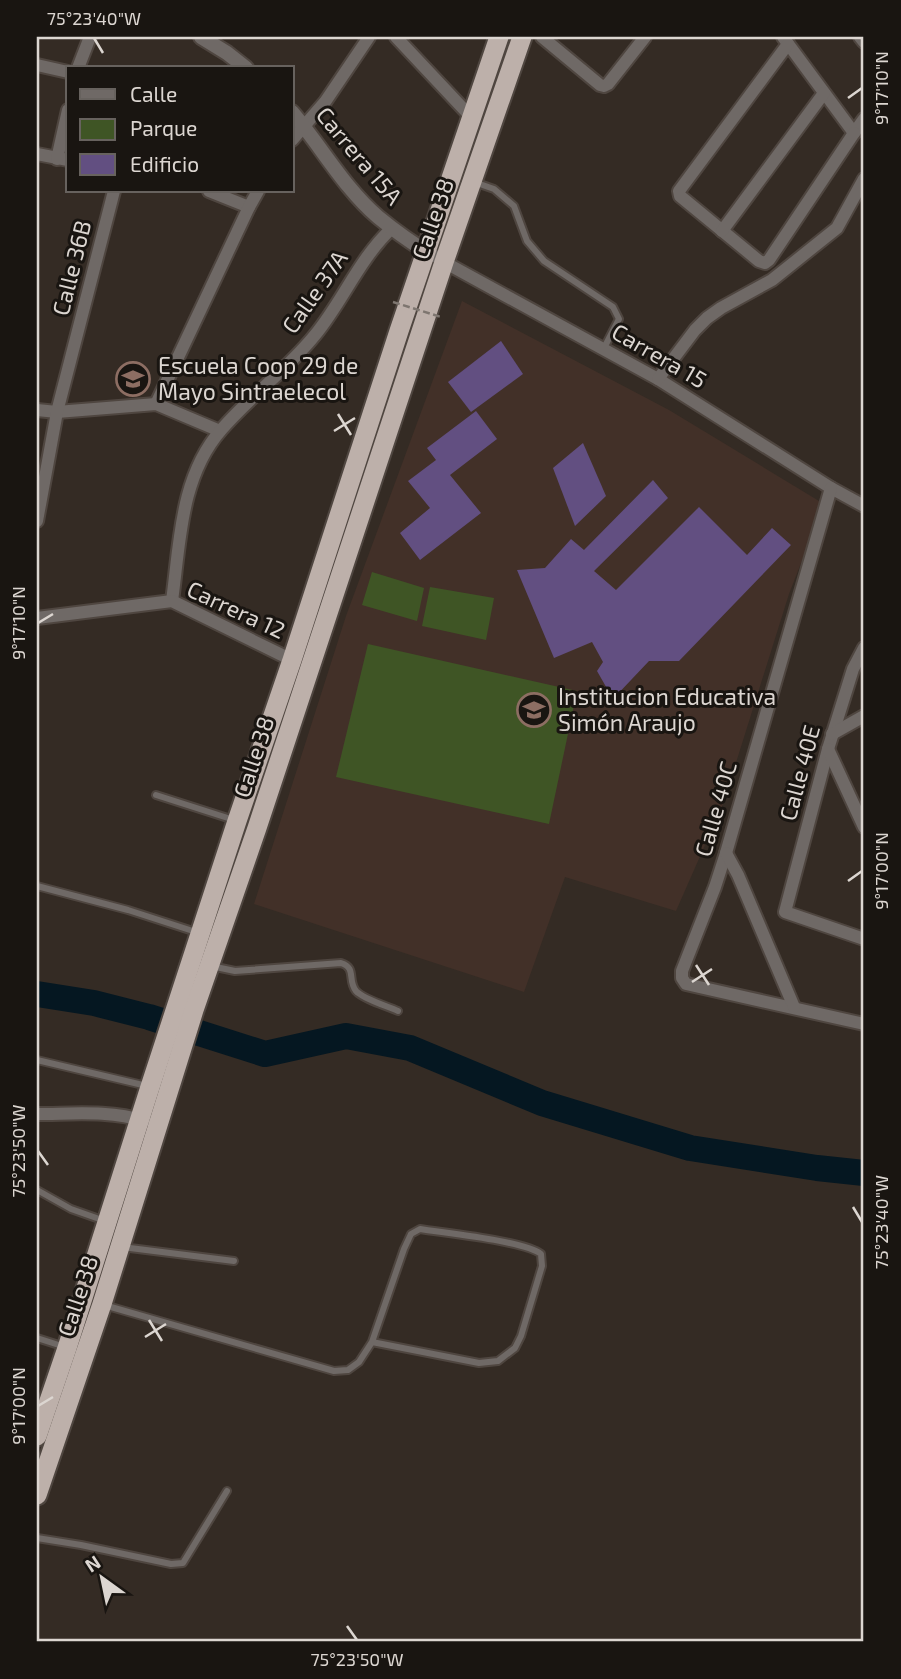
<svg xmlns="http://www.w3.org/2000/svg" width="901" height="1679" viewBox="0 0 901 1679" font-family="'Exo 2',sans-serif">
	<style>
		.education { fill: #423028 }
		.green { fill: #3f5525 }
		.lines { fill: none; stroke-linecap: round; stroke-linejoin: round }
		.river { stroke: #051721; stroke-width: 26 }
		.building { fill: #624f81 }
		.service-casing { stroke: #4f4640; stroke-width: 10 }
		.minor-casing { stroke: #4f4640; stroke-width: 16 }
		.tertiary-casing { stroke: #4f4640; stroke-width: 18 }
		.trunk-casing { stroke: #4f4640; stroke-width: 23 }
		.service { stroke: #6f6966; stroke-width: 6 }
		.minor { stroke: #6f6966; stroke-width: 12 }
		.tertiary { stroke: #6f6966; stroke-width: 14 }
		.trunk { stroke: #bdb0aa; stroke-width: 19 }
		.path-bridge { stroke: #7e7670; stroke-width: 2.5; stroke-dasharray: 7 3.5; stroke-linecap: butt }
		.ticks { fill: none; stroke: #dcd6d1; stroke-width: 2.5 }
		.labels { text-anchor: middle; stroke-width: 6; stroke-linejoin: round; paint-order: stroke }
		.street-label { font-size: 23px; fill: #dcd6d1; stroke: #191511 }
		.poi-label { font-size: 23px; fill: #dcd6d1; stroke: #191511; text-anchor: start }
		.neatline { fill: none; stroke: #dcd6d1; stroke-width: 2.5 }
		.ticks-label { font-size: 18px; text-anchor: middle; fill: #dcd6d1 }
	</style>
	<rect width="100%" height="100%" fill="#342b24"/>
	<polygon class="education" points="462,301 669,410 824,504 789,594 723,804 676,911 565,877 524,992 254,904 346,616"/>
	<g class="green">
		<polygon points="372,572 424,588 417,621 362,605"/>
		<polygon points="430,587 494,598 486,640 422,626"/>
		<polygon points="368,644 577,691 549,824 336,777"/>
	</g>
	<g class="lines">
		<polyline class="river" points="37,994 94,1003 149,1017 265,1054 346,1036 410,1048 542,1103 690,1148 817,1168 864,1173"/>
	</g>
	<g class="building">
		<polygon points="501,341 523,374 471,412 448,382"/>
		<polygon points="476,411 497,439 450,475 481,513 420,560 400,533 430,508 408,481 436,460 427,448"/>
		<polygon points="583,443 606,496 575,526 553,468"/>
		<polygon points="653,480 668,498 594,571 616,590 699,507 747,555 772,528 791,545 679,661 649,661 613,699 597,671 603,662 592,642 554,658 517,570 545,568 571,539 584,550"/>
	</g>
	<g class="lines">
		<g class="service-casing">
			<g id="service">
				<polyline points="474,182 494,189 514,206 527,241 544,261 613,307 619,319 604,348"/>
				<polyline points="156,795 234,820"/>
				<polyline points="37,886 128,910 196,932"/>
				<path d="M211 966 235 971 341 963C357 968 347 980 356 991 363 999 387 1006 398 1011"/>
				<polyline points="37,1060 147,1086"/>
				<polyline points="37,1190 71,1209 105,1221"/>
				<polyline points="122,1247 234,1261"/>
				<path d="M104 1305 334 1371 348 1370 359 1362 372 1342 404 1249 411 1234 420 1229C444 1233 525 1241 541 1254L542 1266 521 1336 515 1348 498 1361 479 1363 372 1342"/>
				<polyline points="37,1338 65,1347"/>
				<polyline points="37,1538 81,1545 171,1564 183,1563 227,1491"/>
			</g>
		</g>
		<g class="minor-casing">
			<g id="minor">
				<polyline points="396,37 472,118"/>
				<polyline points="542,37 600,85 604,86 608,84 645,37"/>
				<polyline points="783,37 854,133 864,119"/>
				<polyline points="860,37 864,42"/>
				<polyline points="788,44 679,191 680,196 759,261 765,263 769,260 854,133"/>
				<polyline points="37,65 68,72"/>
				<polyline points="78,68 90,37"/>
				<polyline points="292,140 325,102 369,37"/>
				<polyline points="37,154 68,160"/>
				<polyline points="57,159 68,110"/>
				<polyline points="209,191 249,207"/>
				<polyline points="722,231 824,93"/>
				<polyline points="444,262 658,379 831,488 864,506"/>
				<polyline points="658,379 695,330 707,318 721,308 772,280 837,228 864,179"/>
				<polyline points="156,404 249,207 258,191"/>
				<polyline points="37,410 57,412 156,404 220,431"/>
				<polyline points="831,488 726,853 715,887 682,971 682,978 686,984 864,1024"/>
				<polyline points="37,521 57,412 114,191"/>
				<path d="M172 601C180 543 180 477 221 430 250 396 287 370 315 335 343 301 359 259 392 228"/>
				<polyline points="37,618 172,601 292,660"/>
				<polyline points="864,648 853,669 828,749 785,912 864,939"/>
				<polyline points="832,734 864,716"/>
				<polyline points="828,749 864,827"/>
				<polyline points="726,853 738,875 794,1007"/>
				<path d="M37 1114C72 1114 110 1110 144 1121"/>
			</g>
		</g>
		<g class="tertiary-casing">
			<g id="tertiary">
				<polyline points="201,37 227,53 246,68"/>
				<path d="M292 112C321 146 344 188 378 217 395 231 413 244 432 255"/>
			</g>
		</g>
		<g class="trunk-casing">
			<g id="trunk">
				<polyline points="37,1436 67,1348 150,1087 237,821 292,660 399,331 499,37"/>
				<polyline points="37,1495 102,1304 194,1010 257,828 444,262 522,37"/>
			</g>
		</g>
		<use href="#service" class="service"/>
		<use href="#minor" class="minor"/>
		<use href="#tertiary" class="tertiary"/>
		<use href="#trunk" class="trunk"/>
		<polyline class="path-bridge" points="393,302 441,317"/>
	</g>
	<path class="ticks" d="M94 38 103 53M848 98 862 88M338 414 351 435M334 431 355 418M38 623 53 614M848 881 862 871M696 965 709 985M692 982 712 969M38 1151 48 1165M853 1207 862 1222M149 1320 162 1341M145 1337 166 1324M38 1406 53 1397M347 1626 357 1640"/>
	<defs>
		<g id="school-ring" transform="scale(1.75)"><circle r="9.5" fill="#191511" stroke="#8d6e63" stroke-width="1.5"/><path d="M0-5L7-2L0 1L-7-2ZM-4 1L0 2.5L4 1V4Q0 6-4 4Z" fill="#8d6e63"/></g>
		<g id="university-ring" transform="scale(1.75)"><circle r="9.5" fill="#191511" stroke="#8d6e63" stroke-width="1.5"/><path d="M0-5L7-2L0 1L-7-2ZM-4 1L0 2.5L4 1V4Q0 6-4 4Z" fill="#8d6e63"/></g>
	</defs>
	<g fill-rule="evenodd">
		<use href="#school-ring" x="133" y="379"/>
		<use href="#university-ring" x="534" y="710"/>
	</g>
	<g class="labels">
		<g class="street-label">
			<text transform="translate(359 156) rotate(50)" y="8">Carrera 15A</text>
			<text transform="translate(433 219) rotate(-71)" y="8">Calle 38</text>
			<text transform="translate(72 268) rotate(-76)" y="8">Calle 36B</text>
			<text transform="translate(315 292) rotate(-55)" y="8">Calle 37A</text>
			<text transform="translate(659 356) rotate(30)" y="8">Carrera 15</text>
			<text transform="translate(236 610) rotate(25)" y="8">Carrera 12</text>
			<text transform="translate(254 757) rotate(-72)" y="8">Calle 38</text>
			<text transform="translate(800 773) rotate(-75)" y="8">Calle 40E</text>
			<text transform="translate(716 809) rotate(-74)" y="8">Calle 40C</text>
			<text transform="translate(78 1296) rotate(-72)" y="8">Calle 38</text>
		</g>
		<g class="poi-label">
			<text x="158" y="374">Escuela Coop 29 de<tspan x="158" dy="26">Mayo Sintraelecol</tspan></text>
			<text x="558" y="705">Institucion Educativa<tspan x="558" dy="26">Simón Araujo</tspan></text>
		</g>
	</g>
	<rect width="901" height="1679" fill="none" stroke="#191511" stroke-width="77"/>
	<rect x="66" y="66" width="228" height="126" fill="#191511" stroke="#67625e" stroke-width="2"/>
	<rect x="80" y="89" width="35" height="10" fill="#6f6966" stroke="#67625e" stroke-width="2"/>
	<text x="130" y="102" font-size="21" fill="#dcd6d1">Calle</text>
	<rect x="80" y="119" width="35" height="21" fill="#3f5525" stroke="#67625e" stroke-width="2"/>
	<text x="130" y="136" font-size="21" fill="#dcd6d1">Parque</text>
	<rect x="80" y="154" width="35" height="21" fill="#624f81" stroke="#67625e" stroke-width="2"/>
	<text x="130" y="172" font-size="21" fill="#dcd6d1">Edificio</text>
	<g transform="translate(102 1578) rotate(327)" stroke="#191511" stroke-width="5" paint-order="stroke">
	<path d="M0-5L12 26L0 18L-12 26Z" fill="#dcd6d1"/>
	<text y="-10" font-size="19" font-weight="bold" text-anchor="middle" fill="#dcd6d1">N</text>
	</g>
	<rect x="38" y="38" width="824" height="1602" class="neatline"/>
	<g class="ticks-label">
		<text x="94" y="25">75°23'40"W</text>
		<text transform="translate(882 88) rotate(-90)" y="6">9°17'10"N</text>
		<text transform="translate(19 623) rotate(-90)" y="6">9°17'10"N</text>
		<text transform="translate(882 871) rotate(-90)" y="6">9°17'00"N</text>
		<text transform="translate(19 1151) rotate(-90)" y="6">75°23'50"W</text>
		<text transform="translate(882 1222) rotate(-90)" y="6">75°23'40"W</text>
		<text transform="translate(19 1406) rotate(-90)" y="6">9°17'00"N</text>
		<text x="357" y="1666">75°23'50"W</text>
	</g>
</svg>
